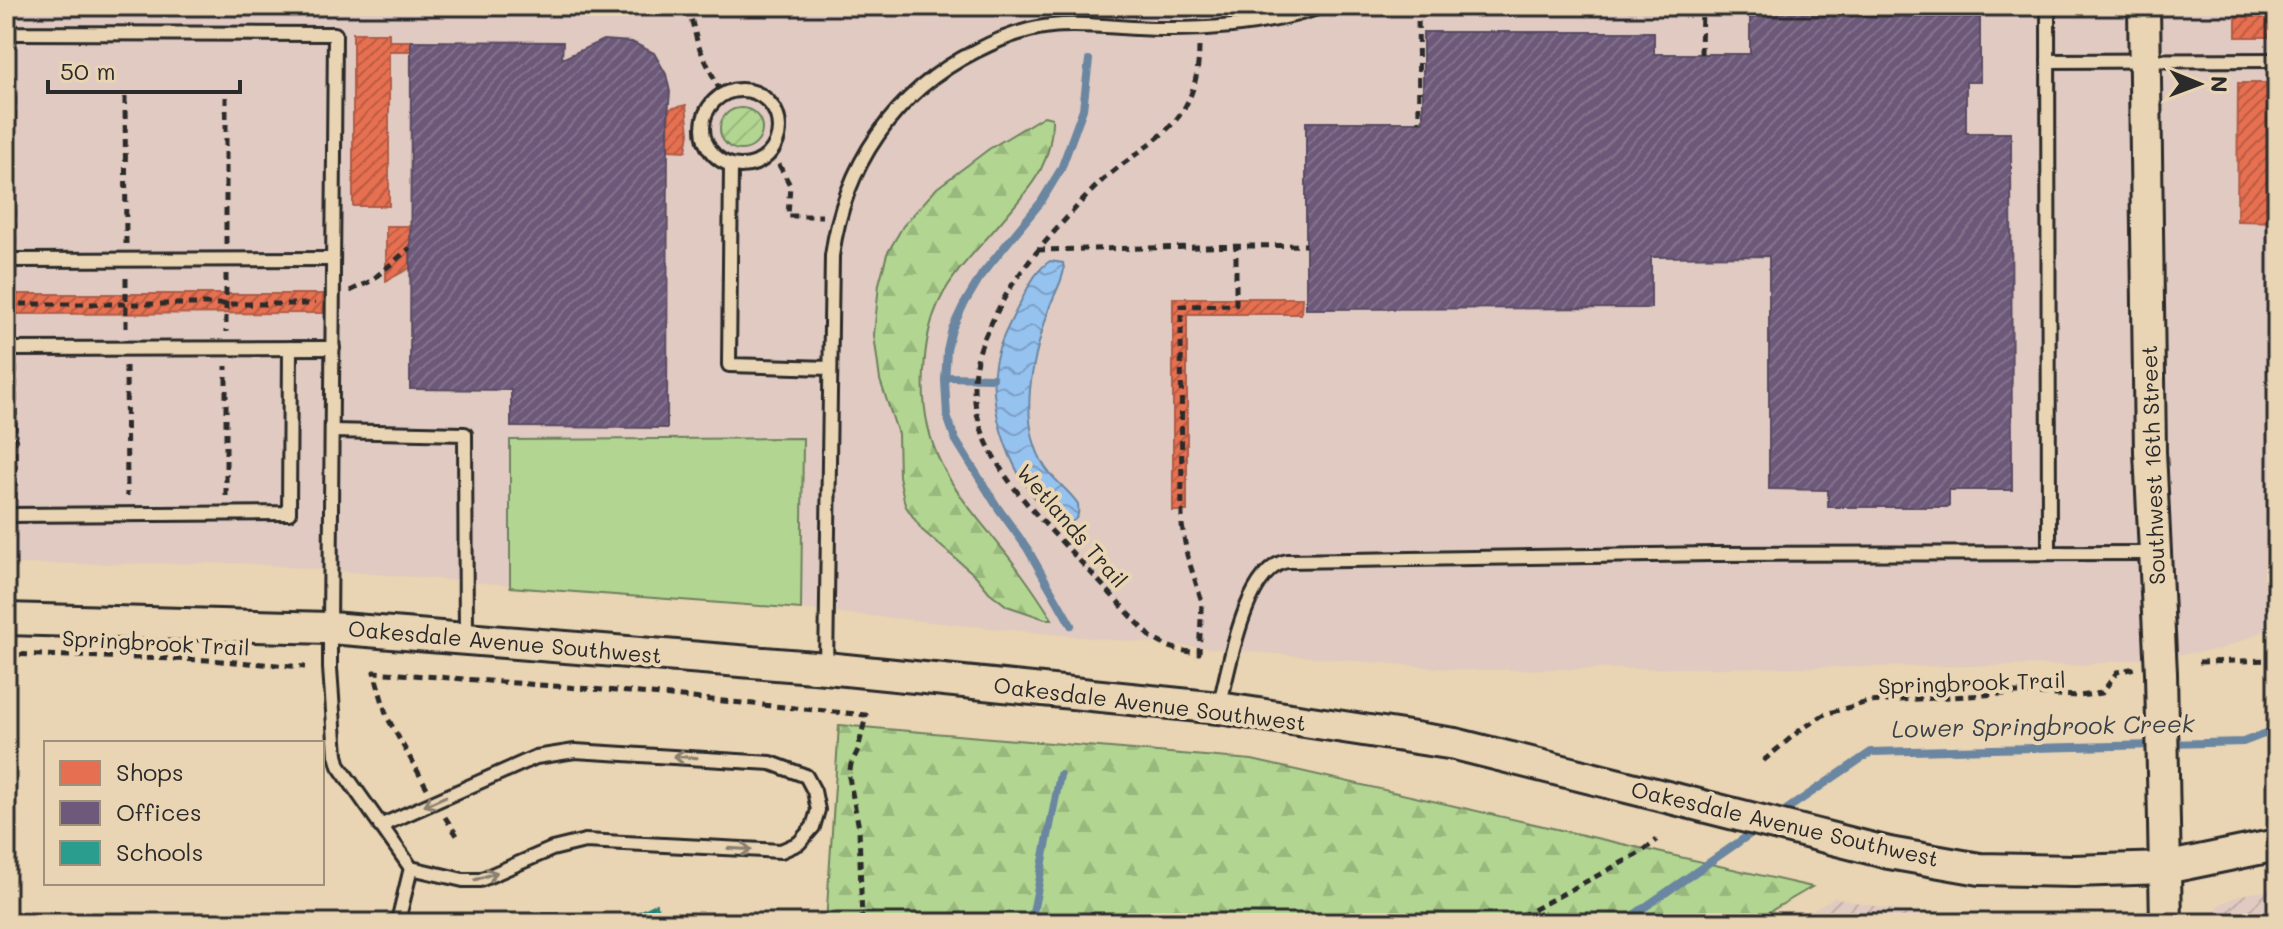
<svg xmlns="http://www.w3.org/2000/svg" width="2283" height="929" viewBox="0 0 2283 929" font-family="Mali,sans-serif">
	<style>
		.built { fill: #e0cac1 }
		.industrial { fill: url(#industrial-furrows) }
		.grass { fill: #b2d691; stroke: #6e805e; stroke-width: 2 }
		.forest { fill: url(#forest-firs); stroke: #6e805e; stroke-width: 2 }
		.garden { fill: url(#garden-furrows); stroke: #6e805e; stroke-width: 2 }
		.water { fill: url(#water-waves); stroke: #6b86a1; stroke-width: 2 }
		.shops { fill: url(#shops-hatch); stroke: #af5b46; stroke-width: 2 }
		.offices { fill: url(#offices-hatch); stroke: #594b62; stroke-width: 2 }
		.schools { fill: url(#schools-hatch); stroke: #2a7b71; stroke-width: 2 }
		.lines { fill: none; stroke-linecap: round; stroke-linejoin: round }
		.stream { stroke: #6b86a1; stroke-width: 8 }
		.service-casing { stroke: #2b2b2b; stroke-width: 18 }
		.tertiary-casing { stroke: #2b2b2b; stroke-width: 36 }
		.path { stroke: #2b2b2b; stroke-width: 5; stroke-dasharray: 8 6; stroke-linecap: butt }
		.service { stroke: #e9d4b3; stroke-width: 12 }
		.tertiary { stroke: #e9d4b3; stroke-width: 30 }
		.tertiary-bridge-casing { stroke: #2b2b2b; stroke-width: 36; stroke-linecap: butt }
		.tertiary-bridge { stroke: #e9d4b3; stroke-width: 30 }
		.oneway { stroke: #8a806f }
		.labels { text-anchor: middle; stroke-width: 8; stroke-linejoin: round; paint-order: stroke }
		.street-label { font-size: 22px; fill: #2b2b2b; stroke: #e9d4b3 }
		.water-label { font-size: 24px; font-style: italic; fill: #3b4249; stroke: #e9d4b3 }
	</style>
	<defs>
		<pattern id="industrial-furrows" width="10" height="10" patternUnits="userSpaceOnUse" patternTransform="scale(2)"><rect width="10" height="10" fill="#e0cac1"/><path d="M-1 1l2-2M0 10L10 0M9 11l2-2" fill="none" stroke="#c0aea6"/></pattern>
		<pattern id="forest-firs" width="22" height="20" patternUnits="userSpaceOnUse" patternTransform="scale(2)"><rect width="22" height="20" fill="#b2d691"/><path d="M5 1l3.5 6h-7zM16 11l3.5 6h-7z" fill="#99b87d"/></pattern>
		<pattern id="garden-furrows" width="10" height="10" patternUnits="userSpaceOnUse" patternTransform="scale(2)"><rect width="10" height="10" fill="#b2d691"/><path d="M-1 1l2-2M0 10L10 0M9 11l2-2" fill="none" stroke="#99b87d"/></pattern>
		<pattern id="water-waves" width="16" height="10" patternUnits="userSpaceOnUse" patternTransform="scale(2)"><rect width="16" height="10" fill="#96c2f0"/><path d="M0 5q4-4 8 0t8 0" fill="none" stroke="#7b9ec3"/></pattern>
		<pattern id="shops-hatch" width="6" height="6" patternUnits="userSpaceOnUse" patternTransform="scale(2)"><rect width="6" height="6" fill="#e76f51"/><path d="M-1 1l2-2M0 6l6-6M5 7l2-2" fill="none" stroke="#bb5b43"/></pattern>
		<pattern id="offices-hatch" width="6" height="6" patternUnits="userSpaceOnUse" patternTransform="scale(2)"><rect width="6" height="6" fill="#6d597a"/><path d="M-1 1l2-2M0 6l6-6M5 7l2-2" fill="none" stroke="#82728b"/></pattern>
		<pattern id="schools-hatch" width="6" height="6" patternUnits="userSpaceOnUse" patternTransform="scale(2)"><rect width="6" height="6" fill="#2a9d8f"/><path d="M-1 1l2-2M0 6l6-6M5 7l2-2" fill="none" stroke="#248075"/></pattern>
	</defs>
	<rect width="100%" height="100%" fill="#e9d4b3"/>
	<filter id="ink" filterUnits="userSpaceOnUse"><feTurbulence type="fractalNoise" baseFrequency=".0125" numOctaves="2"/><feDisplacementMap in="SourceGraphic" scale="16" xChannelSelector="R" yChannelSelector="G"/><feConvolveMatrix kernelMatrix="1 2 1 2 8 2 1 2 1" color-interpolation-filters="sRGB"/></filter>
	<g filter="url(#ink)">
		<polygon class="built" points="6,6 2277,6 2277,621 2267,630 2218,650 2082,665 1463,670 1092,638 801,609 243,563 6,564"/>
		<g class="industrial">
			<polygon points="2277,889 2277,923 2206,923 2221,904 2241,895"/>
			<polygon points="1834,898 1835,898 1957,923 1789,923"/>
		</g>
		<polygon class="grass" points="803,438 801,609 510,587 510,440"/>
		<g class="forest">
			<path d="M1044 116 1052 118C1053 167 1029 188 1000 223 979 248 954 271 940 300 929 322 925 347 924 371 918 466 970 504 1021 573 1032 588 1042 603 1052 619H1045L1007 606 989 592 976 576 922 530 905 505 899 476 898 434 880 380 874 335 879 284 887 254 903 226 937 188 989 149Z"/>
			<polygon points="839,725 1252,760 1812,887 1750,923 826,923"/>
		</g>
		<circle class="garden" cx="741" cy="129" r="21"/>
		<path class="water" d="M1050 261 1063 263 1064 269C1062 283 1053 296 1049 309 1033 358 1016 420 1045 467 1054 481 1069 490 1078 504 1079 514 1079 519 1069 523 1019 506 986 413 995 364 999 342 1011 321 1021 301 1029 286 1035 271 1050 261Z"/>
		<g class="shops">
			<rect x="2236" y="6" width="41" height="31"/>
			<polygon points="353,33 389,33 389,41 411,41 411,51 389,51 389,206 353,206"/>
			<polygon points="2238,83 2277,83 2277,222 2237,221"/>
			<polygon points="686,105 689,133 686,151 668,150 669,109"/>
			<polygon points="386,226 410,226 410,268 386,281"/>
			<polygon points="6,294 323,294 323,313 6,314"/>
			<polygon points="1173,298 1302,298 1301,314 1187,314 1187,511 1173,511"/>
		</g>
		<g class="offices">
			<polygon points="1750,6 1980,6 1980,82 1966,82 1966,133 2011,133 2012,490 1949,490 1949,507 1828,507 1828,490 1769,489 1769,256 1651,257 1651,308 1306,309 1306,122 1423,122 1423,32 1654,32 1654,54 1750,54"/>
			<polygon points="603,40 632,42 654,53 666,74 670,92 668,114 667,428 511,427 511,390 410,389 411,41 563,42 562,59"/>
		</g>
		<polygon class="schools" points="656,904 666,923 617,923"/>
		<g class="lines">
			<g class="stream">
				<polyline points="945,377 993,378"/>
				<polyline points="1071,625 1027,548 998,508 955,439 947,416 945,381 947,350 952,329 963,306 982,274 1041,202 1061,169 1083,109 1089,60"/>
				<polyline points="2169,744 2243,742 2277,729"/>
				<polyline points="1777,816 1871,752 2156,745"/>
				<polyline points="1031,923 1060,775"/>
				<polyline points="1622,923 1759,828"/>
			</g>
			<g class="service-casing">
				<g id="service">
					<polyline points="2048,6 2049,553"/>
					<polyline points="6,27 14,33 335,34 330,628 330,668 336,755 339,766 411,868 463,880 480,880 552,849 585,841 781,851 799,843 813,827 818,810 814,791 806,776 771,763 575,751 536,757 380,826"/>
					<polyline points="2048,61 2277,60"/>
					<circle cx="741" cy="128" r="38"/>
					<polyline points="731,166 729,365 830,368"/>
					<polyline points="6,260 333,259"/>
					<polyline points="6,349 333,348"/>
					<polyline points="332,431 465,434 466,637"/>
					<polyline points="6,515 289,513 290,348"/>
					<path d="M826 668 832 256C844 166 894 92 976 51 999 39 1024 29 1051 26 1087 22 1124 29 1161 29 1215 30 1272 24 1323 6"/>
					<path d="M1219 707C1229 670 1244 569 1287 561L1712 554 2155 553"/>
					<polyline points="395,923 399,917 411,868"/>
				</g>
			</g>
			<g class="tertiary-casing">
				<g id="tertiary">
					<polyline points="2144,6 2150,452 2161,673 2166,923"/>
					<polyline points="6,619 330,628 826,668 1219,708 1455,744 1675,799"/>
					<polyline points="1889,853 1980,869 2074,871 2165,868 2277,845"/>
				</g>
			</g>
			<g class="path">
				<polyline points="688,6 698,45 722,95"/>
				<polyline points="1418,7 1419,122"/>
				<polyline points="1418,8 1750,9"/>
				<path d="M1199 47C1198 124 1156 136 1105 178 1093 189 1082 201 1071 213 1045 242 1019 270 1001 304 988 329 974 355 974 384 973 455 1032 510 1077 558 1102 584 1126 611 1151 637 1167 648 1181 651 1199 653L1202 602 1187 555 1182 525 1181 306 1236 305V246"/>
				<polyline points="1701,54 1702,7"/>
				<polyline points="14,97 14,244"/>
				<polyline points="125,97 126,244"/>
				<polyline points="772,152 790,185 788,216 822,216"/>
				<polyline points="226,244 226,97"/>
				<polyline points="1037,250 1306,245"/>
				<polyline points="226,274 226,332"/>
				<polyline points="14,278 14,332"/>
				<polyline points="126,278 126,332"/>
				<polyline points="350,291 371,281 410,248"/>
				<polyline points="6,304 315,304"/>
				<polyline points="15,366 15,500"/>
				<polyline points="126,366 127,496"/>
				<polyline points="226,496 226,366"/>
				<polyline points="6,654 208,660 305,667"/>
				<polyline points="2199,662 2277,660"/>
				<polyline points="1763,761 1799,731 1825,714 1868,702 2017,693 2079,696 2102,693 2117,672 2135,668"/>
				<polyline points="427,788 387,717 374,672 630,692 866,715 858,750 851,764 849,777 859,828 862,923"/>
				<polyline points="445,817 458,837"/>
				<polyline points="1508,923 1640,853 1657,840"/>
			</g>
			<use href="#service" class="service"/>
			<use href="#tertiary" class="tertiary"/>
			<g class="tertiary-bridge-casing">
				<polyline id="tertiary-bridge" points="1675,799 1889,853"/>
			</g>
			<use href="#tertiary-bridge" class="tertiary-bridge"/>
		</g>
		<defs><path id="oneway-shaft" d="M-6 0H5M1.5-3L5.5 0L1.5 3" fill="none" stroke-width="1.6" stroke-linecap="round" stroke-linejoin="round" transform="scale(2)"/></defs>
		<g class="oneway">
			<use href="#oneway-shaft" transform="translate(685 757) rotate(-177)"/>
			<use href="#oneway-shaft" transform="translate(435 801) rotate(156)"/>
			<use href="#oneway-shaft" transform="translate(740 849) rotate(3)"/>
			<use href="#oneway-shaft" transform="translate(486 876) rotate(-19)"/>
		</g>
	</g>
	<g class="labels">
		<g class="street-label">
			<text transform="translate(2153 465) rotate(-92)" y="8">Southwest 16th Street</text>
			<text transform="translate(1072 526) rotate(49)" y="8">Wetlands Trail</text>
			<text transform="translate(505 642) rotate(5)" y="8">Oakesdale Avenue Southwest</text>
			<text transform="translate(156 643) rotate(3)" y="8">Springbrook Trail</text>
			<text transform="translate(1972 683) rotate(-2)" y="8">Springbrook Trail</text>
			<text transform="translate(1150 704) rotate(7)" y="8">Oakesdale Avenue Southwest</text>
			<text transform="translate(1785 824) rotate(13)" y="8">Oakesdale Avenue Southwest</text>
		</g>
		<g class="water-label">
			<text transform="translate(2043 727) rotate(-1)" y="8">Lower Springbrook Creek</text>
		</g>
	</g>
	<rect width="2283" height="929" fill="none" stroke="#e9d4b3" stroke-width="32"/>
	<rect x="16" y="16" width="2251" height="897" fill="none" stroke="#2b2b2b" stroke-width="3" filter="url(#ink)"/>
	<rect x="44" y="741" width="280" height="144" fill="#e9d4b3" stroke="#9d907d" stroke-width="2"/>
	<rect x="60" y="761" width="40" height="24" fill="#e76f51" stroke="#9d907d" stroke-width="2"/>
	<text x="116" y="781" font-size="24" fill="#2b2b2b">Shops</text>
	<rect x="60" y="801" width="40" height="24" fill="#6d597a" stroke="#9d907d" stroke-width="2"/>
	<text x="116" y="821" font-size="24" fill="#2b2b2b">Offices</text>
	<rect x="60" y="841" width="40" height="24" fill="#2a9d8f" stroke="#9d907d" stroke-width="2"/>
	<text x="116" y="861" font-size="24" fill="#2b2b2b">Schools</text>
	<g transform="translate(2199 84) rotate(91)" stroke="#e9d4b3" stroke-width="6" paint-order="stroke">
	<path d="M0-6L14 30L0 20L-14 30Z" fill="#2b2b2b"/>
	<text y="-12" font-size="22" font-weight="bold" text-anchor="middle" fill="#2b2b2b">N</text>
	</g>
	<path d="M48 80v12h192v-12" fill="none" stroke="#2b2b2b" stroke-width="4"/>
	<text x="60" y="80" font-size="24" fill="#2b2b2b" stroke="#e9d4b3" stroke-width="6" paint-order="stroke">50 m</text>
</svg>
